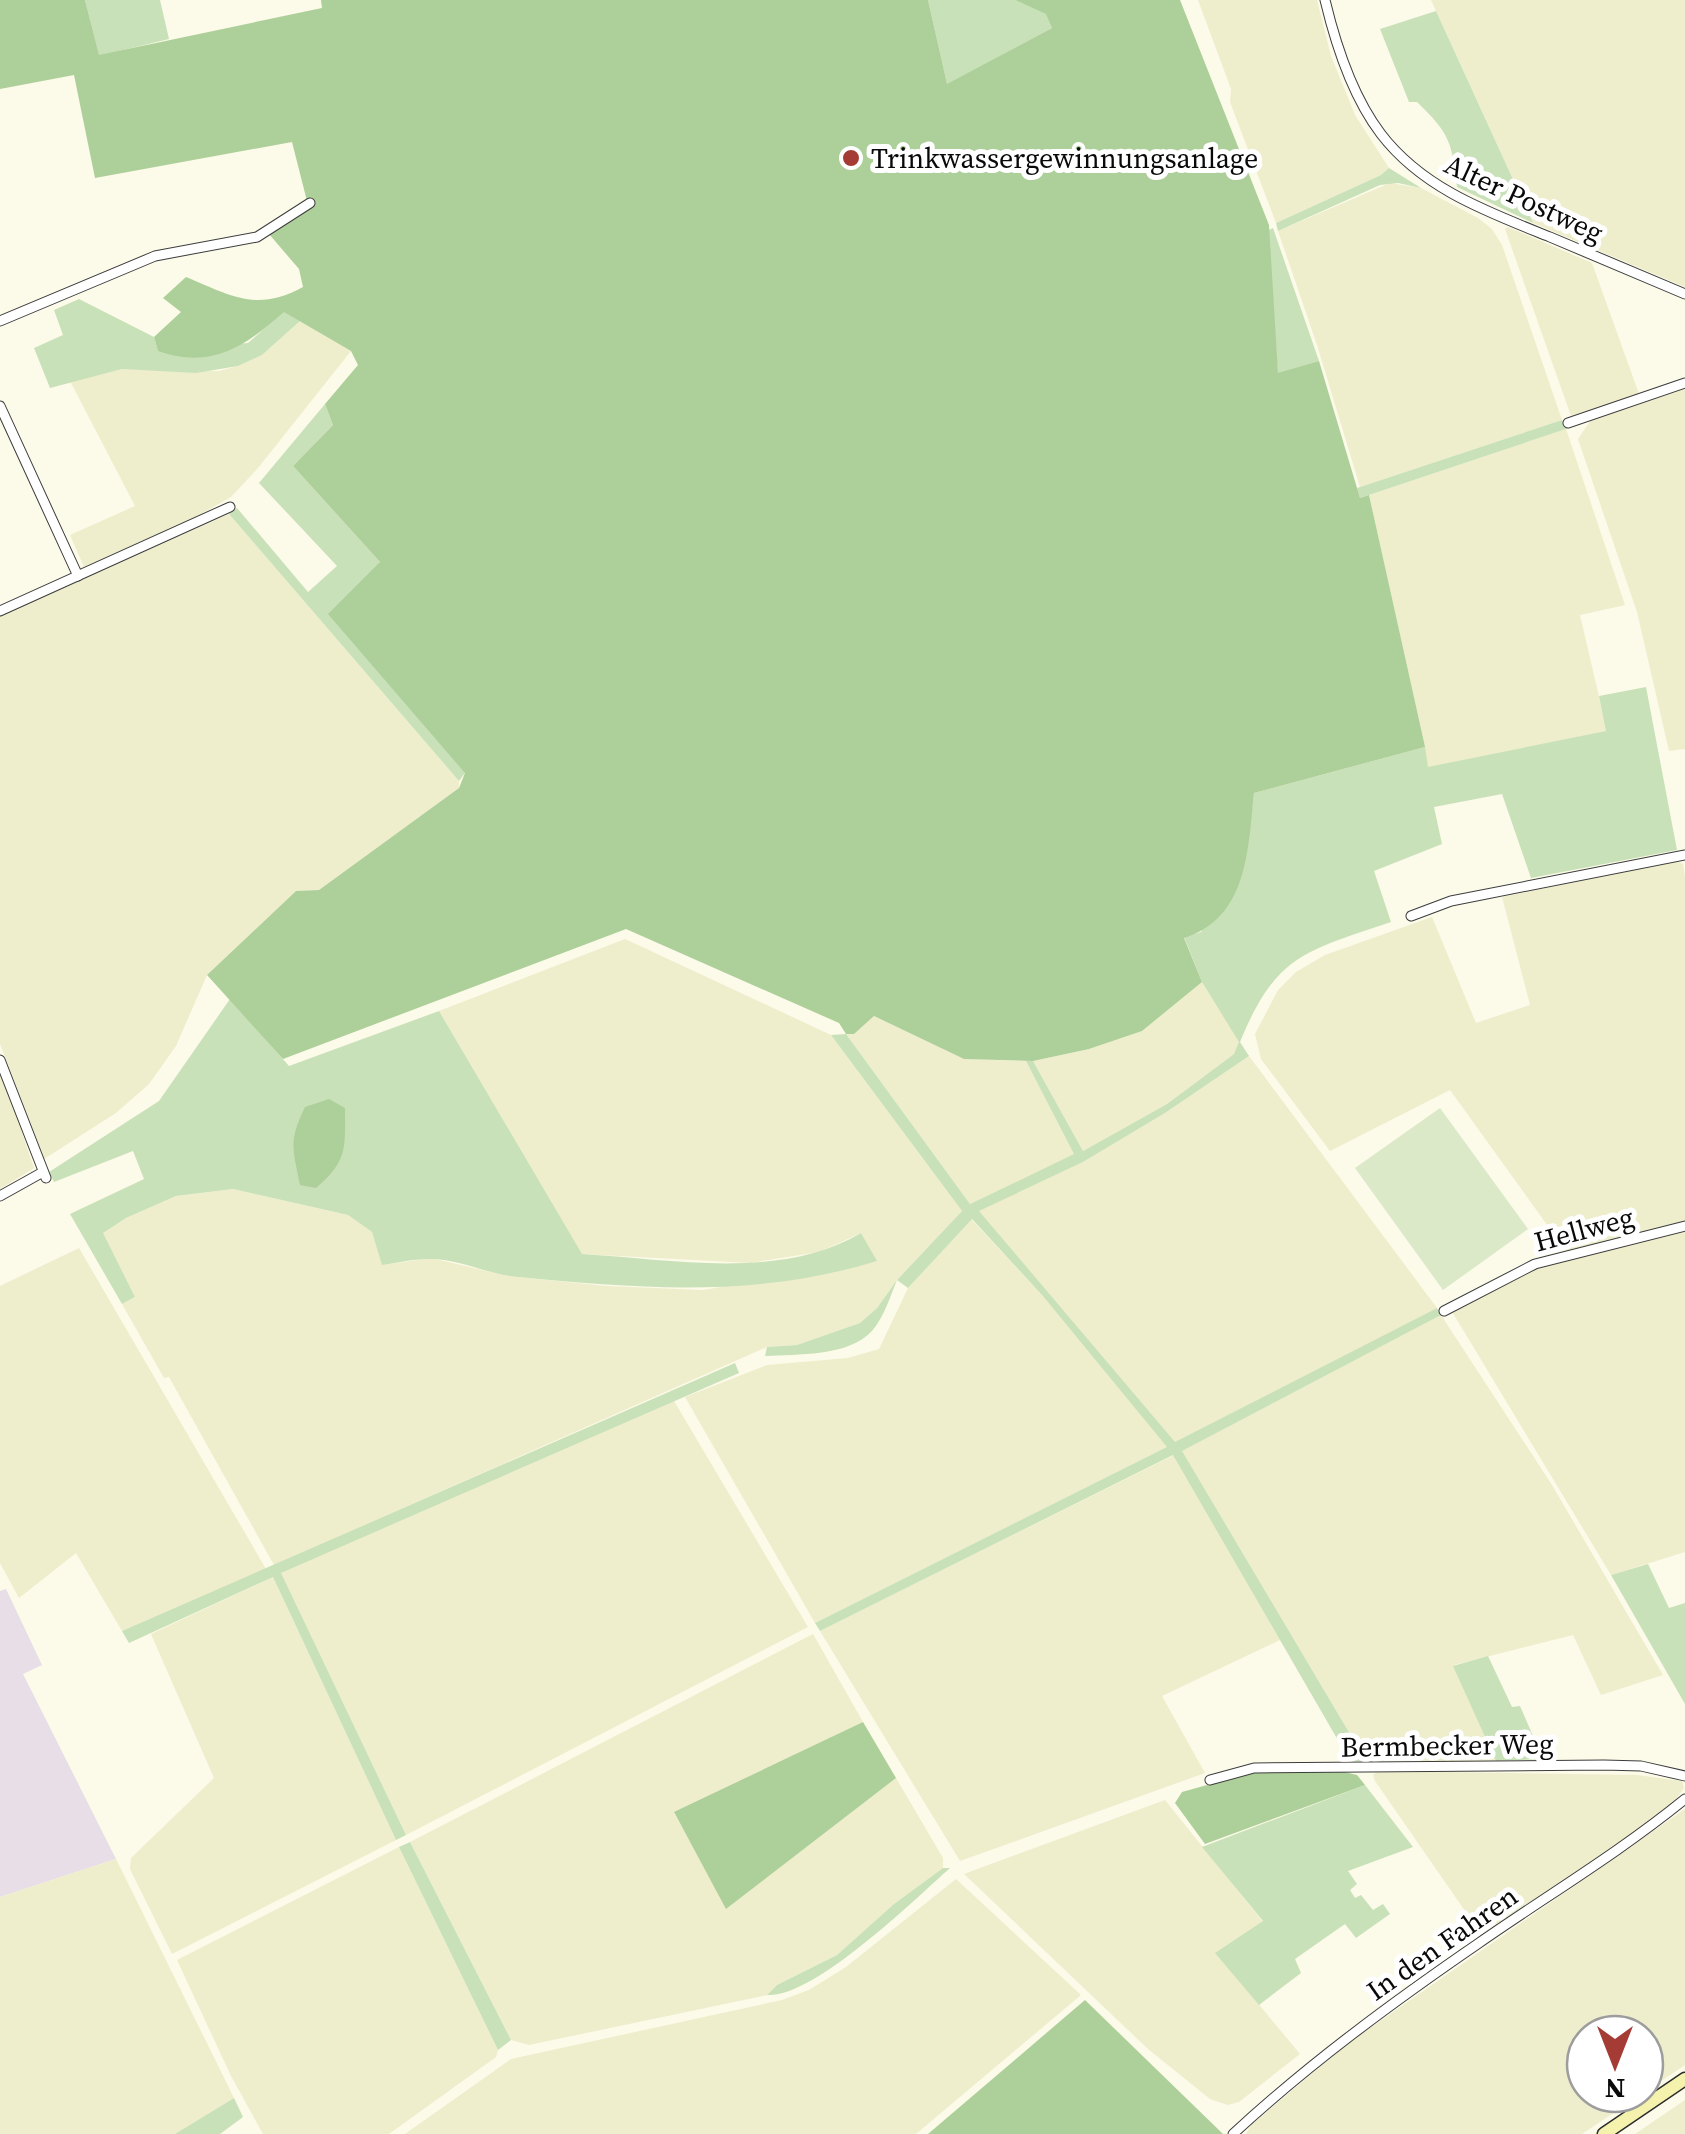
<svg xmlns="http://www.w3.org/2000/svg" width="1685" height="2134" viewBox="0 0 1685 2134" font-family="'Source Serif 4',serif">
	<style>
		.industrial { fill: #e7dee8 }
		.farmland { fill: #eeeecd }
		.green { fill: #c9e1b8 }
		.forest { fill: #adcf99 }
		.pitch { fill: #dbe9c8 }
		.lines { fill: none; stroke-linecap: round; stroke-linejoin: round }
		.street-casing { stroke: #3c3c3c; stroke-width: 11 }
		.secondary-casing { stroke: #2b2b2b; stroke-width: 15 }
		.street { stroke: #fff; stroke-width: 9 }
		.secondary { stroke: #f4f2ac; stroke-width: 12 }
		.poi-dot { fill: #a53b35; stroke: #fff; stroke-width: 4 }
		.labels { text-anchor: middle; stroke-width: 10; stroke-linejoin: round; paint-order: stroke }
		.poi-label { font-size: 28px; fill: #090909; stroke: #fff; text-anchor: start }
		.street-label { font-size: 28px; fill: #090909; stroke: #fff }
	</style>
	<rect width="100%" height="100%" fill="#fcfae9"/>
	<polygon class="industrial" points="6,1589 42,1665 23,1674 116,1859 0,1897 0,1591"/>
	<g class="farmland">
		<polygon points="1198,0 1317,0 1331,56 1355,115 1389,168 1381,175 1276,223 1230,102 1231,89"/>
		<polygon points="1431,0 1685,0 1685,287 1533,223"/>
		<polygon points="1390,183 1421,188 1478,218 1492,229 1502,245 1562,420 1360,487 1317,345 1278,231"/>
		<polygon points="1508,227 1592,263 1639,394 1571,416 1505,229"/>
		<polygon points="300,321 351,351 258,468 231,497 199,515 84,567 70,535 135,506 70,381 122,369 219,371 238,366 262,355"/>
		<polygon points="1685,389 1685,749 1669,751 1637,612 1578,439 1591,420"/>
		<polygon points="1566,429 1625,605 1580,615 1607,731 1428,768 1369,495"/>
		<polygon points="229,514 459,781 459,788 319,890 296,891 207,975 176,1046 149,1084 116,1113 44,1159 0,1044 0,616"/>
		<polygon points="1676,861 1683,864 1685,877 1685,1221 1566,1251 1450,1090 1330,1151 1261,1059 1255,1034 1278,990 1296,972 1325,955 1432,917 1476,1023 1530,1005 1502,897"/>
		<polygon points="625,939 831,1035 962,1211 897,1280 877,1308 860,1323 797,1345 767,1347 274,1565 169,1377 164,1378 122,1304 135,1297 102,1233 126,1218 176,1196 233,1189 348,1215 372,1232 383,1265 431,1258 508,1276 607,1286 703,1290 876,1261 861,1233 819,1252 750,1263 581,1254 439,1011"/>
		<polygon points="1202,982 1240,1042 1234,1054 1167,1104 1083,1151 1033,1061 1089,1049 1142,1031"/>
		<polygon points="874,1016 964,1059 1026,1061 1075,1154 970,1204 846,1034 854,1034"/>
		<polygon points="1249,1056 1437,1308 1175,1443 978,1211 1083,1162 1165,1113"/>
		<polygon points="0,1068 34,1168 0,1189"/>
		<polygon points="971,1219 1042,1295 1168,1447 815,1623 685,1397 767,1365 848,1358 879,1349 908,1288"/>
		<polygon points="1685,1229 1685,1552 1611,1575 1451,1310 1536,1267"/>
		<polygon points="79,1248 266,1569 122,1631 76,1553 19,1598 0,1563 0,1286"/>
		<polygon points="1441,1315 1552,1485 1663,1675 1601,1695 1573,1635 1454,1665 1496,1761 1366,1761 1181,1451"/>
		<polygon points="674,1401 808,1627 406,1835 280,1573"/>
		<polygon points="1174,1455 1280,1640 1162,1696 1205,1773 960,1861 820,1631"/>
		<polygon points="273,1577 396,1840 172,1954 130,1869 131,1858 214,1778 151,1634"/>
		<polygon points="813,1634 863,1722 674,1813 727,1908 896,1778 943,1858 943,1868 894,1904 837,1955 777,1985 767,1995 529,2045 511,2040 410,1842"/>
		<polygon points="1378,1771 1637,1775 1682,1781 1684,1788 1672,1805 1644,1827 1481,1934 1375,1781 1373,1775"/>
		<polygon points="1165,1800 1263,1922 1216,1953 1300,2054 1239,2102 1228,2105 1210,2099 1148,2049 964,1874"/>
		<polygon points="1685,1809 1685,2065 1645,2092 1645,2034 1585,2034 1585,2094 1642,2094 1582,2134 1246,2134 1251,2125 1347,2044"/>
		<polygon points="399,1847 498,2050 496,2057 389,2134 263,2134 231,2076 177,1960"/>
		<polygon points="116,1859 234,2098 175,2134 0,2134 0,1897"/>
		<polygon points="956,1879 1081,1995 916,2134 405,2134 511,2059 782,2000 809,1990 846,1967"/>
		<polygon points="1685,2100 1685,2134 1635,2134"/>
	</g>
	<g class="green">
		<polygon points="85,0 160,0 169,39 99,56"/>
		<polygon points="928,0 1015,0 1047,14 1052,28 947,85"/>
		<path d="M1436 11 1533 223 1457 187C1452 142 1450 134 1417 102H1409L1380 29Z"/>
		<polygon points="1389,168 1421,188 1398,183 1380,185 1278,231 1276,223 1381,175"/>
		<polygon points="1273,228 1319,361 1278,374 1267,231"/>
		<polygon points="79,299 154,337 158,351 248,343 284,311 300,321 262,355 238,366 196,373 122,369 50,388 34,348 63,335 54,310"/>
		<polygon points="325,404 333,425 293,466 380,562 465,773 459,781 229,514 237,508 308,592 337,566 259,483"/>
		<polygon points="1562,420 1566,429 1360,498 1357,488"/>
		<path d="M1646 687 1677 850 1531 878 1502 794 1434 807 1442 844 1374 871 1391 922C1306 951 1276 954 1240 1042L1249 1056 1165 1113 1083 1162 979 1211 1175 1442 1437 1308 1441 1315 1182 1451 1366 1761H1350L1173 1455 820 1631 815 1623 1167 1447 1042 1295 972 1219 908 1288 897 1280C890 1297 884 1317 872 1331 848 1357 797 1354 765 1356L767 1347 797 1345 860 1323 877 1308 897 1280 962 1211 831 1035 846 1034 970 1204 1074 1154 1026 1061H1033L1083 1151 1167 1104 1234 1054 1239 1042 1202 982 1184 937 1201 932 1249 834 1254 793 1425 747 1428 767 1606 731 1599 696Z"/>
		<path d="M230 999 289 1066 439 1011 582 1254C671 1259 780 1281 861 1233L877 1261C756 1298 642 1289 518 1277 489 1275 458 1258 428 1259 413 1259 397 1263 382 1265L372 1232 348 1215 233 1189 176 1196 126 1218 103 1233 135 1297 122 1304 70 1214 144 1179 133 1151 54 1182 49 1172 159 1101Z"/>
		<polygon points="735,1363 739,1373 281,1573 406,1835 396,1840 273,1577 129,1643 122,1631"/>
		<polygon points="1648,1564 1669,1608 1685,1603 1685,1704 1611,1575"/>
		<polygon points="1488,1656 1512,1707 1520,1706 1543,1759 1496,1761 1453,1666"/>
		<polygon points="1365,1785 1413,1847 1348,1871 1357,1884 1350,1890 1355,1898 1361,1895 1373,1910 1383,1904 1390,1914 1356,1938 1345,1924 1295,1959 1301,1973 1259,2005 1215,1953 1263,1921 1202,1847"/>
		<polygon points="410,1842 511,2040 498,2050 399,1847"/>
		<path d="M943 1868H950C914 1900 814 1998 767 1995L777 1985 837 1955 894 1904Z"/>
		<polygon points="234,2098 243,2117 220,2134 175,2134"/>
	</g>
	<g class="forest">
		<path d="M0 0H85L99 55 322 8 321 0H928L947 84 1052 28 1046 14 1015 0H1180L1269 225 1278 373 1319 361 1360 498 1369 495 1425 747 1254 793C1248 849 1248 918 1184 938L1202 982 1142 1031 1089 1049 1033 1061 964 1059 874 1016 854 1034H846L839 1023 626 929 283 1059 207 975 296 891 319 890 459 788 465 773 328 614 380 562 293 466 333 425 325 404 358 365 351 351 284 312C245 346 212 370 158 351L154 337 181 312 163 298 186 277C230 295 256 313 303 287L299 269 269 234 309 209 292 142 95 178 74 75 0 89Z"/>
		<path d="M329 1099 345 1108C345 1148 348 1161 316 1188L300 1185C293 1148 288 1142 305 1107Z"/>
		<polygon points="863,1722 896,1778 726,1909 674,1812"/>
		<polygon points="1340,1771 1357,1775 1365,1785 1205,1844 1175,1803 1182,1792 1250,1773"/>
		<polygon points="1085,2000 1223,2134 928,2134"/>
	</g>
	<polygon class="pitch" points="1440,1108 1528,1229 1443,1290 1355,1168"/>
	<g class="lines">
		<g class="street-casing">
			<g id="street">
				<path d="M1325 0C1336 46 1352 96 1381 134 1423 189 1488 212 1550 237 1595 256 1640 275 1685 294"/>
				<polyline points="0,321 155,256 257,237 310,203"/>
				<polyline points="0,406 78,576"/>
				<polyline points="1568,423 1685,383"/>
				<polyline points="0,611 230,507"/>
				<polyline points="1411,916 1451,901 1685,855"/>
				<polyline points="0,1060 46,1178"/>
				<polyline points="0,1196 43,1172"/>
				<polyline points="1444,1311 1535,1264 1685,1226"/>
				<polyline points="1210,1780 1254,1768 1604,1765 1641,1766 1685,1776"/>
				<path d="M1233 2134C1310 2063 1393 2002 1479 1943 1548 1895 1620 1852 1685 1799"/>
			</g>
		</g>
		<g class="secondary-casing">
			<polyline id="secondary" points="1604,2134 1685,2079"/>
		</g>
		<use href="#street" class="street"/>
		<use href="#secondary" class="secondary"/>
	</g>
	<circle class="poi-dot" cx="851" cy="158" r="10"/>
	<g class="labels">
		<g class="poi-label">
			<text x="871" y="168">Trinkwassergewinnungsanlage</text>
		</g>
		<g class="street-label">
			<text transform="translate(1524 198) rotate(25)" y="10">Alter Postweg</text>
			<text transform="translate(1584 1229) rotate(-15)" y="10">Hellweg</text>
			<text transform="translate(1447 1745) rotate(-1)" y="10">Bermbecker Weg</text>
			<text transform="translate(1442 1943) rotate(-35)" y="10">In den Fahren</text>
		</g>
	</g>
	<g transform="translate(1615 2064) rotate(180)"><circle r="48" fill="#ffffff" stroke="#9d9d9d" stroke-width="2.5"/>
	<path d="M0-8L18 38L0 25L-18 38Z" fill="#a53b35"/>
	<text y="-15" font-size="28" font-weight="bold" text-anchor="middle" fill="#090909">N</text>
	</g>
</svg>
